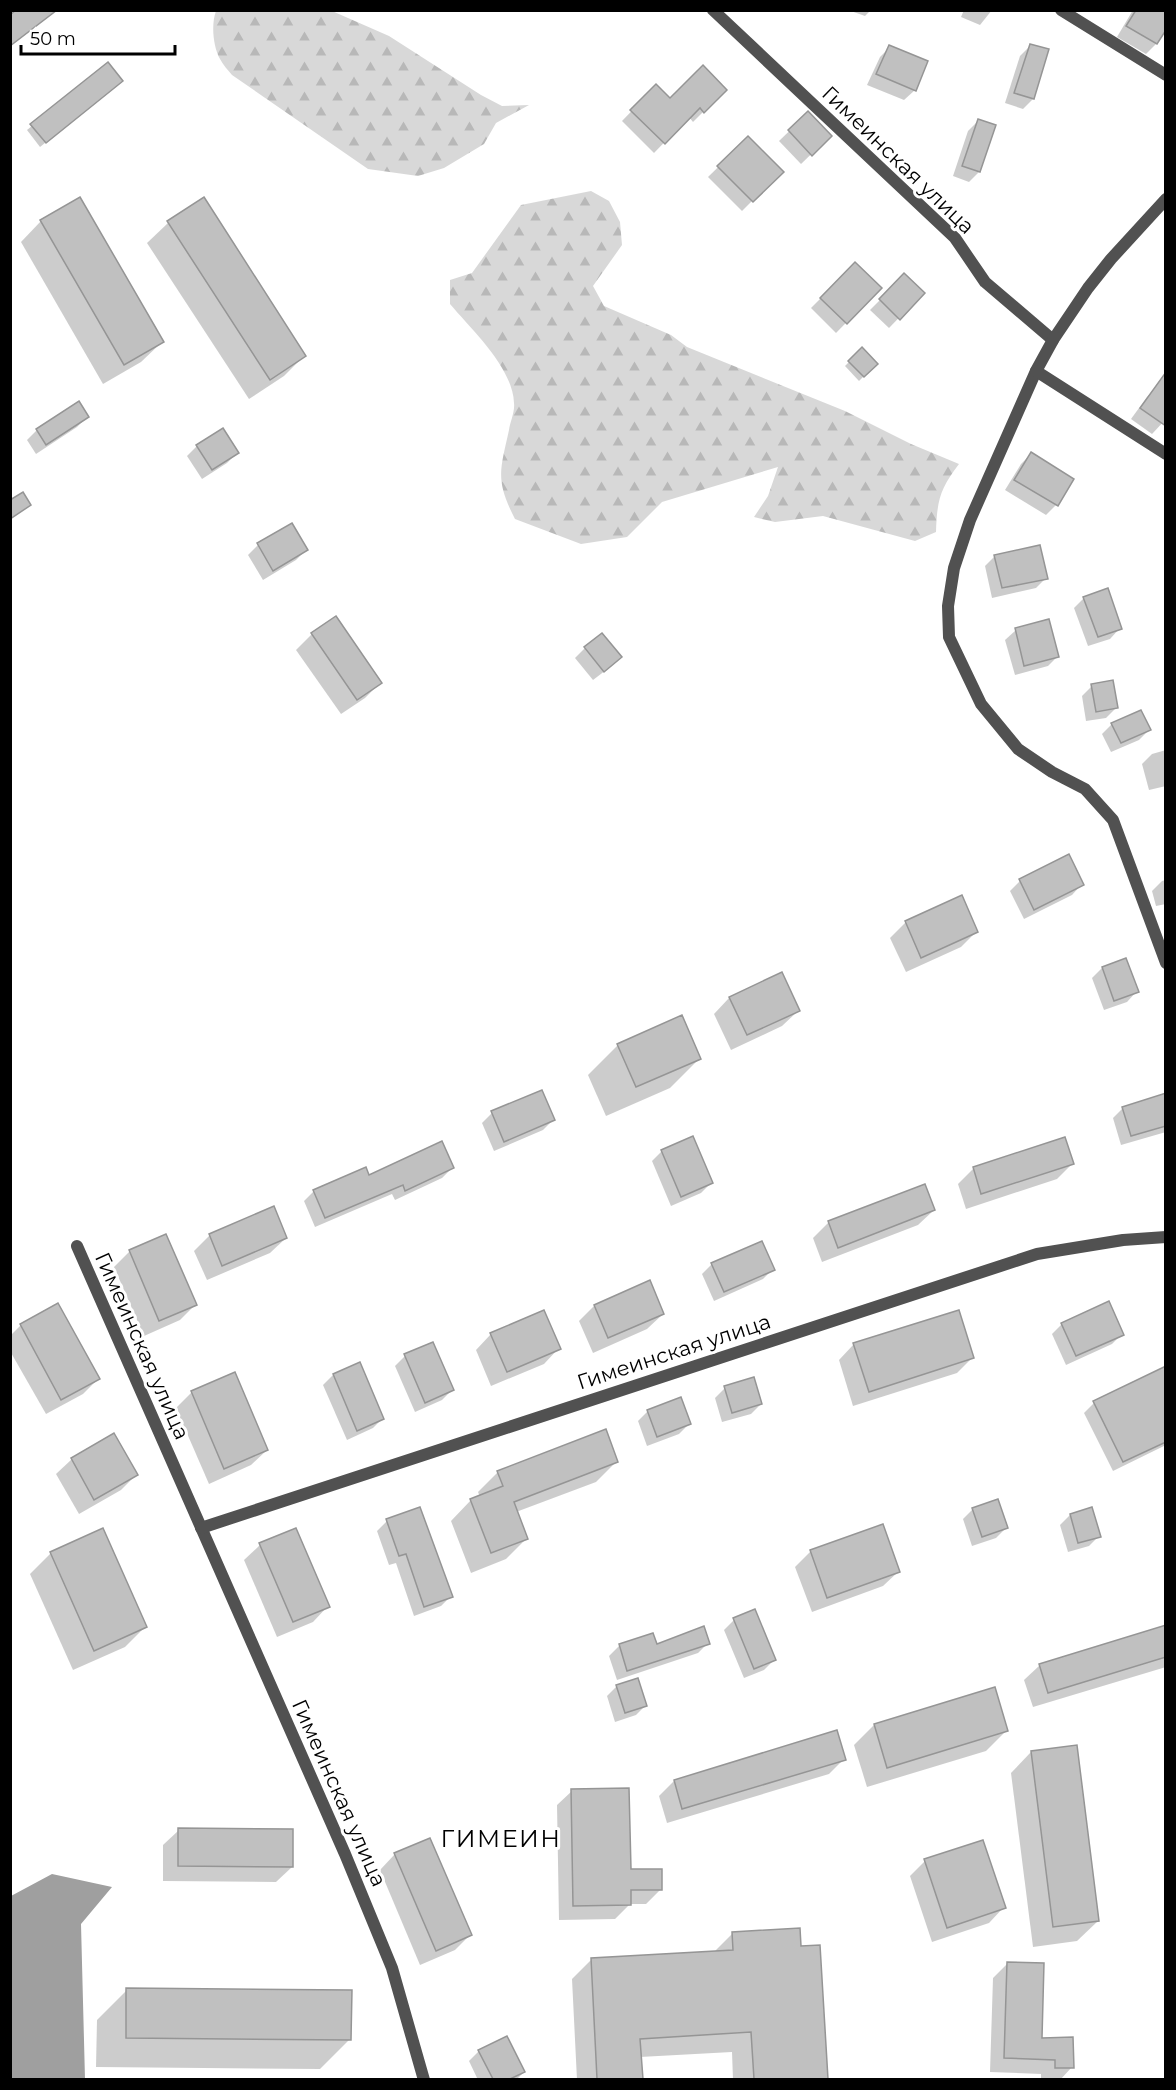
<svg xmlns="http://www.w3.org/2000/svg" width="1176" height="2090" viewBox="0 0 1176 2090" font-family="Montserrat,sans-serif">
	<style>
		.forest { fill: url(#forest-firs) }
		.water { fill: #9f9f9f }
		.shadow { fill: #0003 }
		.building { fill: #c0c0c0; stroke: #959595; stroke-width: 1.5 }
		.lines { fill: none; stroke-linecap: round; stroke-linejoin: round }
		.street { stroke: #515151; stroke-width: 12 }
		.labels { text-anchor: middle; stroke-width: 6; stroke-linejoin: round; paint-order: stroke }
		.street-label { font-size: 21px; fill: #000; stroke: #fff }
		.quarter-label { font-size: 24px; letter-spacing: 1.5px; fill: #000; stroke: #fff }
	</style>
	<defs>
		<pattern id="forest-firs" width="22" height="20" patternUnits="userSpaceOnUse" patternTransform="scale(1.5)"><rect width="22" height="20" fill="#d8d8d8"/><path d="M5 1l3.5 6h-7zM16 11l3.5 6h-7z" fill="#b8b8b8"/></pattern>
	</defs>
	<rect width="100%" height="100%" fill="#fff"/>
	<g class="forest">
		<path d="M216 11H332L389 36 481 95 502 106 529 105 496 123 484 144 444 168 418 176 368 169 232 75C228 70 223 65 220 59 213 47 211 24 216 11Z"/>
		<path d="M591 191 609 201 620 222 622 245 593 286 604 306 671 335 687 347 845 411 911 444 959 464C940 489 937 500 936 532L915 541 823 516 775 522 754 517 768 496 778 467 662 502 627 537 581 544 515 519C495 480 500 471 509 430 510 422 515 412 514 403 513 368 472 330 450 304V280L472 273 521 205Z"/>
	</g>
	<polygon class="water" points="52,1874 112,1887 81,1924 85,2079 11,2079 11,1896"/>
	<g class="shadow">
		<polygon points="848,10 871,10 865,16"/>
		<polygon points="964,10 992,10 980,25 961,17"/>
		<polygon points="1133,10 1166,10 1156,44 1146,54 1117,37"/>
		<polygon points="1030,46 1033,99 1023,109 1005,103 1020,56"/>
		<polygon points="890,47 915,90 904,100 867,85 880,57"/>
		<polygon points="108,64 117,85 40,147 27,130"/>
		<polygon points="656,86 670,100 725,90 693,122 689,117 654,153 622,121"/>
		<polygon points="808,113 830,136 801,164 779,141"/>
		<polygon points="978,121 979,172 969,182 953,176 968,131"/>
		<polygon points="748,138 781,172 742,211 708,177"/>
		<polygon points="203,200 305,355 284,376 249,399 147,243 168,223"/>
		<polygon points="41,221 162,342 141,362 103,384 21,242"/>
		<polygon points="855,264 880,288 836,333 811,308"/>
		<polygon points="905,275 923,293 889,328 870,310"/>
		<polygon points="862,349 876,364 859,381 845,366"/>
		<polygon points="1157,387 1166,419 1152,434 1131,419 1147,397"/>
		<polygon points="87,417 77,427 36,454 27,440 37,430"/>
		<polygon points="197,446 237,453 227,463 202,479 187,456"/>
		<polygon points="1031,454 1072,479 1056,505 1046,515 1005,490 1021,464"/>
		<polygon points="291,525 306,550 296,560 263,580 248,555 258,545"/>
		<polygon points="995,556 1046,578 1036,588 992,598 985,566"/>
		<polygon points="1084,598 1120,628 1110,639 1088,646 1074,608"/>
		<polygon points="335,618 380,683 365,698 341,714 296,650 312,634"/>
		<polygon points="1016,630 1058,656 1048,666 1015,675 1005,640"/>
		<polygon points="585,648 610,667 593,680 575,658"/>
		<polygon points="1092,686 1116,708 1106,718 1086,721 1082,696"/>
		<polygon points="1112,724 1149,730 1139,740 1111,752 1102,734"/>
		<polygon points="1166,750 1166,786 1149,790 1142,764 1152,754"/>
		<polygon points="1166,880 1166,904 1156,906 1152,891 1162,881"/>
		<polygon points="1020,881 1082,884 1072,895 1024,919 1010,891"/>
		<polygon points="906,922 976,932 961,947 906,972 890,938"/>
		<polygon points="1102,968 1137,991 1127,1002 1104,1010 1092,978"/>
		<polygon points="781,974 798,1011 782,1026 731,1050 714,1014 729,998"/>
		<polygon points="618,1045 699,1059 670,1088 606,1116 588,1075"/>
		<polygon points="541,1092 553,1120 543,1130 494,1151 482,1123 492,1113"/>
		<polygon points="1166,1095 1166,1132 1121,1145 1113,1118 1123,1108"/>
		<polygon points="1064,1139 1072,1164 1057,1179 966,1209 958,1184 973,1169"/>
		<polygon points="662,1151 711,1183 701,1193 671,1206 652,1161"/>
		<polygon points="452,1168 442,1178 395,1200 392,1194 315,1227 304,1201 314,1191 368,1177"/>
		<polygon points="924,1185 934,1210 918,1225 822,1262 813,1238 828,1223"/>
		<polygon points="210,1235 286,1238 270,1253 207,1280 194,1251"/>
		<polygon points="166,1236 195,1305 180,1320 144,1336 114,1267 130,1251"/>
		<polygon points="712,1264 773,1269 763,1279 714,1301 702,1274"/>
		<polygon points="57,1305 98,1379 83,1394 46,1414 10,1351 10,1336 20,1326"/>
		<polygon points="594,1306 663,1314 647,1329 593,1353 579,1321"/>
		<polygon points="1062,1324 1122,1334 1112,1344 1066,1365 1052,1334"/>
		<polygon points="491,1334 559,1348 544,1364 491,1386 476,1350"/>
		<polygon points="854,1344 972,1358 957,1373 853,1406 839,1360"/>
		<polygon points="405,1356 452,1390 442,1400 415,1412 395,1366"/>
		<polygon points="359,1364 383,1418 373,1428 347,1440 323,1385 333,1375"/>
		<polygon points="1166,1368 1166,1445 1113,1471 1084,1413 1094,1403"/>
		<polygon points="725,1388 761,1404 751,1414 722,1422 715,1398"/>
		<polygon points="192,1392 267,1450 251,1465 209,1484 176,1408"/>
		<polygon points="648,1411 689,1424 679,1434 647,1446 638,1421"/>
		<polygon points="72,1459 136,1475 121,1490 79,1514 56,1474"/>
		<polygon points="617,1461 596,1482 516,1512 526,1539 506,1559 471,1573 451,1521 471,1500 480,1497 478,1492 498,1472"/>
		<polygon points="973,1509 1006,1528 996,1538 972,1546 963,1519"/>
		<polygon points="1070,1515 1099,1536 1089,1546 1068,1552 1060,1525"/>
		<polygon points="387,1521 451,1596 441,1606 414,1616 396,1563 389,1565 377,1531"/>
		<polygon points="295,1530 328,1606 313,1622 277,1637 244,1560 260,1545"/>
		<polygon points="811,1551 899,1571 883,1586 812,1612 795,1567"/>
		<polygon points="51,1553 145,1627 125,1647 73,1670 30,1574"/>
		<polygon points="734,1620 774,1660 764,1670 744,1678 724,1630"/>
		<polygon points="1166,1627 1166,1667 1033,1707 1024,1680 1040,1665"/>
		<polygon points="652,1635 656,1646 708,1643 698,1653 617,1680 609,1656 619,1646"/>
		<polygon points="617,1686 646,1705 636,1715 615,1722 607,1696"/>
		<polygon points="874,1725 1006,1731 986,1751 867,1787 854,1745"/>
		<polygon points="1031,1752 1098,1921 1077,1941 1033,1947 1011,1773"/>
		<polygon points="844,1759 829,1774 667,1823 659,1796 674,1781"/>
		<polygon points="572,1791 629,1871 661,1889 646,1904 630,1904 615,1919 559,1920 557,1805"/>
		<polygon points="179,1830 292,1867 276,1882 163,1881 163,1845"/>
		<polygon points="395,1854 470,1935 455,1950 420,1965 380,1870"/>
		<polygon points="925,1861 1004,1907 989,1923 932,1942 910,1876"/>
		<polygon points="733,1933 799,1948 819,1947 826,2080 733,2080 732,2052 640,2057 641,2080 577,2080 572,1979 592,1959 713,1953"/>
		<polygon points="1008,1963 1040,2040 1072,2067 1060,2080 1041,2080 1041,2074 990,2072 993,1978"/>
		<polygon points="127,1990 350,2039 320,2069 96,2067 97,2020"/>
		<polygon points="479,2051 524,2072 516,2080 478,2080 469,2061"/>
	</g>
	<g class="building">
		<polygon points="16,10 57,10 10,46 10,15"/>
		<polygon points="1136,10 1166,10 1166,30 1157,44 1126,26"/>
		<polygon points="1030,44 1049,49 1034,99 1014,93"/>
		<polygon points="889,45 928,61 916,91 876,74"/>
		<polygon points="108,62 123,81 46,143 30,124"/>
		<polygon points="703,65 727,90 704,113 700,108 665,144 630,110 656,84 670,98"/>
		<polygon points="808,111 832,136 812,156 788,130"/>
		<polygon points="978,119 996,125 980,172 962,166"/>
		<polygon points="748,136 784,172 753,202 717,166"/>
		<polygon points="80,197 164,342 124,365 40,220"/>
		<polygon points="204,197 306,356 270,380 167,221"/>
		<polygon points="855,262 882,288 847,324 820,298"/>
		<polygon points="904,273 925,293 900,320 879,299"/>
		<polygon points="862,347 878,364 864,377 848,361"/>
		<polygon points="1166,372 1166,426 1140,408"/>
		<polygon points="79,401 89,417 46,445 36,429"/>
		<polygon points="223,428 239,453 212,470 196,445"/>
		<polygon points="1031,452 1074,479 1058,506 1014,480"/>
		<polygon points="23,492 31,505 10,519 10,500"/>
		<polygon points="292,523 308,550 273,571 257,543"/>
		<polygon points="1040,545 1048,579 1002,588 994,555"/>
		<polygon points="1108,588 1122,629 1098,637 1083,597"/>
		<polygon points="336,616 382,683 357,700 311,633"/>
		<polygon points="1049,619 1059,657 1024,666 1015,628"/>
		<polygon points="602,633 622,657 604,672 584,647"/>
		<polygon points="1113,680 1118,708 1096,712 1091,684"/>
		<polygon points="1141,710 1151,730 1121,743 1111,723"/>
		<polygon points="1069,854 1084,885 1034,910 1019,879"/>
		<polygon points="962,895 978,932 921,958 905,921"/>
		<polygon points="1126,958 1139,992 1114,1001 1102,967"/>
		<polygon points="782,972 800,1011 747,1035 729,997"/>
		<polygon points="682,1015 701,1059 636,1087 617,1044"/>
		<polygon points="542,1090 555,1120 504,1142 491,1111"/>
		<polygon points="1166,1093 1166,1126 1131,1136 1122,1107"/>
		<polygon points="693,1136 713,1183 681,1197 661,1150"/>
		<polygon points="1065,1137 1074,1164 981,1194 973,1167"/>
		<polygon points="442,1141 454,1168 405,1191 403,1185 325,1218 313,1190 366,1167 369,1175"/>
		<polygon points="925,1184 935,1210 838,1248 828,1221"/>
		<polygon points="274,1206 287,1238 222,1266 209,1234"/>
		<polygon points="166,1234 197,1305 159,1321 129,1250"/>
		<polygon points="762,1241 775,1270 724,1292 711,1263"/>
		<polygon points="650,1280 664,1314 608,1338 594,1305"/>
		<polygon points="1109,1301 1124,1335 1076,1356 1061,1323"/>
		<polygon points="58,1303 100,1379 61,1400 20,1324"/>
		<polygon points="544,1310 561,1349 507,1372 490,1333"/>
		<polygon points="959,1310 974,1358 869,1392 853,1343"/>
		<polygon points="433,1342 454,1390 425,1403 404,1354"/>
		<polygon points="360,1362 384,1419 357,1431 333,1374"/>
		<polygon points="1166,1366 1166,1442 1123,1462 1093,1401"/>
		<polygon points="235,1372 268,1450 224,1469 191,1391"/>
		<polygon points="754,1377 762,1404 732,1413 724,1386"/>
		<polygon points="681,1397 691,1424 657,1437 647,1410"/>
		<polygon points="606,1429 618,1462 514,1502 528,1539 491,1553 470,1499 503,1486 497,1471"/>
		<polygon points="114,1433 138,1475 94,1500 71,1458"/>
		<polygon points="998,1499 1008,1528 982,1537 972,1508"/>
		<polygon points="420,1507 453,1597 424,1607 406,1554 399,1556 386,1519"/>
		<polygon points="1092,1507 1101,1537 1078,1543 1070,1514"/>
		<polygon points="883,1524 900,1572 827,1598 810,1550"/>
		<polygon points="103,1528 147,1627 94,1651 50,1552"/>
		<polygon points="296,1528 330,1607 293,1622 259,1543"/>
		<polygon points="755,1609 776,1660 754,1669 733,1618"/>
		<polygon points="1166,1625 1166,1657 1048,1693 1039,1664"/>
		<polygon points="704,1626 710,1644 627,1671 619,1644 653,1633 657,1644"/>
		<polygon points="638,1678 647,1706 625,1713 616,1685"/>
		<polygon points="995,1687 1008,1731 887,1768 874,1724"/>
		<polygon points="837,1730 846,1760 682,1809 674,1780"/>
		<polygon points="1077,1745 1099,1921 1053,1927 1031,1751"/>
		<polygon points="629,1788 631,1869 662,1869 662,1890 631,1890 631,1905 573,1906 571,1789"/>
		<polygon points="178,1828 293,1829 293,1867 178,1866"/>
		<polygon points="430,1838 472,1935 436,1951 394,1853"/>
		<polygon points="983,1840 1006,1908 947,1928 924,1859"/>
		<polygon points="800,1928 801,1946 820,1945 828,2079 754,2079 751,2032 640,2039 643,2079 597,2079 591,1958 733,1950 732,1932"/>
		<polygon points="1007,1962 1044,1963 1042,2038 1073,2037 1074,2068 1055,2068 1055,2060 1004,2058"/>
		<polygon points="126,1988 352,1990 351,2040 126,2038"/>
		<polygon points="507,2036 525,2072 510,2079 493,2079 478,2050"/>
	</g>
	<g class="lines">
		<g class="street">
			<polyline points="713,10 955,238 985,282 1053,340"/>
			<polyline points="1061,10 1166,75"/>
			<polyline points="1166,199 1111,259 1088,288 1053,340 1036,371 970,520 954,568 948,606 949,637 981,704 1018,749 1052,772 1085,789 1113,820 1166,963"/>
			<polyline points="1036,371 1166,454"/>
			<polyline points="77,1246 345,1854 392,1968 424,2080"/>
			<polyline points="201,1528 1037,1254 1123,1240 1166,1237"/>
		</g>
	</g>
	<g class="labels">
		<g class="street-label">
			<text transform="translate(898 160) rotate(44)" y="7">Гимеинская улица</text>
			<text transform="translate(142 1346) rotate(66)" y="7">Гимеинская улица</text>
			<text transform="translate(674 1352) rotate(-18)" y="7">Гимеинская улица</text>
			<text transform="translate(339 1793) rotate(66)" y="7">Гимеинская улица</text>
		</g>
		<g class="quarter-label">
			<text x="501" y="1847">ГИМЕИН</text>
		</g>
	</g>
	<rect width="1176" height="2090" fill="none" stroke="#000000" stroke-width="24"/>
	<path d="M21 45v9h154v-9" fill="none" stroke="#000000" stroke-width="3"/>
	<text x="30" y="45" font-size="18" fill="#000000" stroke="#ffffff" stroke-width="4.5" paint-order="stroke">50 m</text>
</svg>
